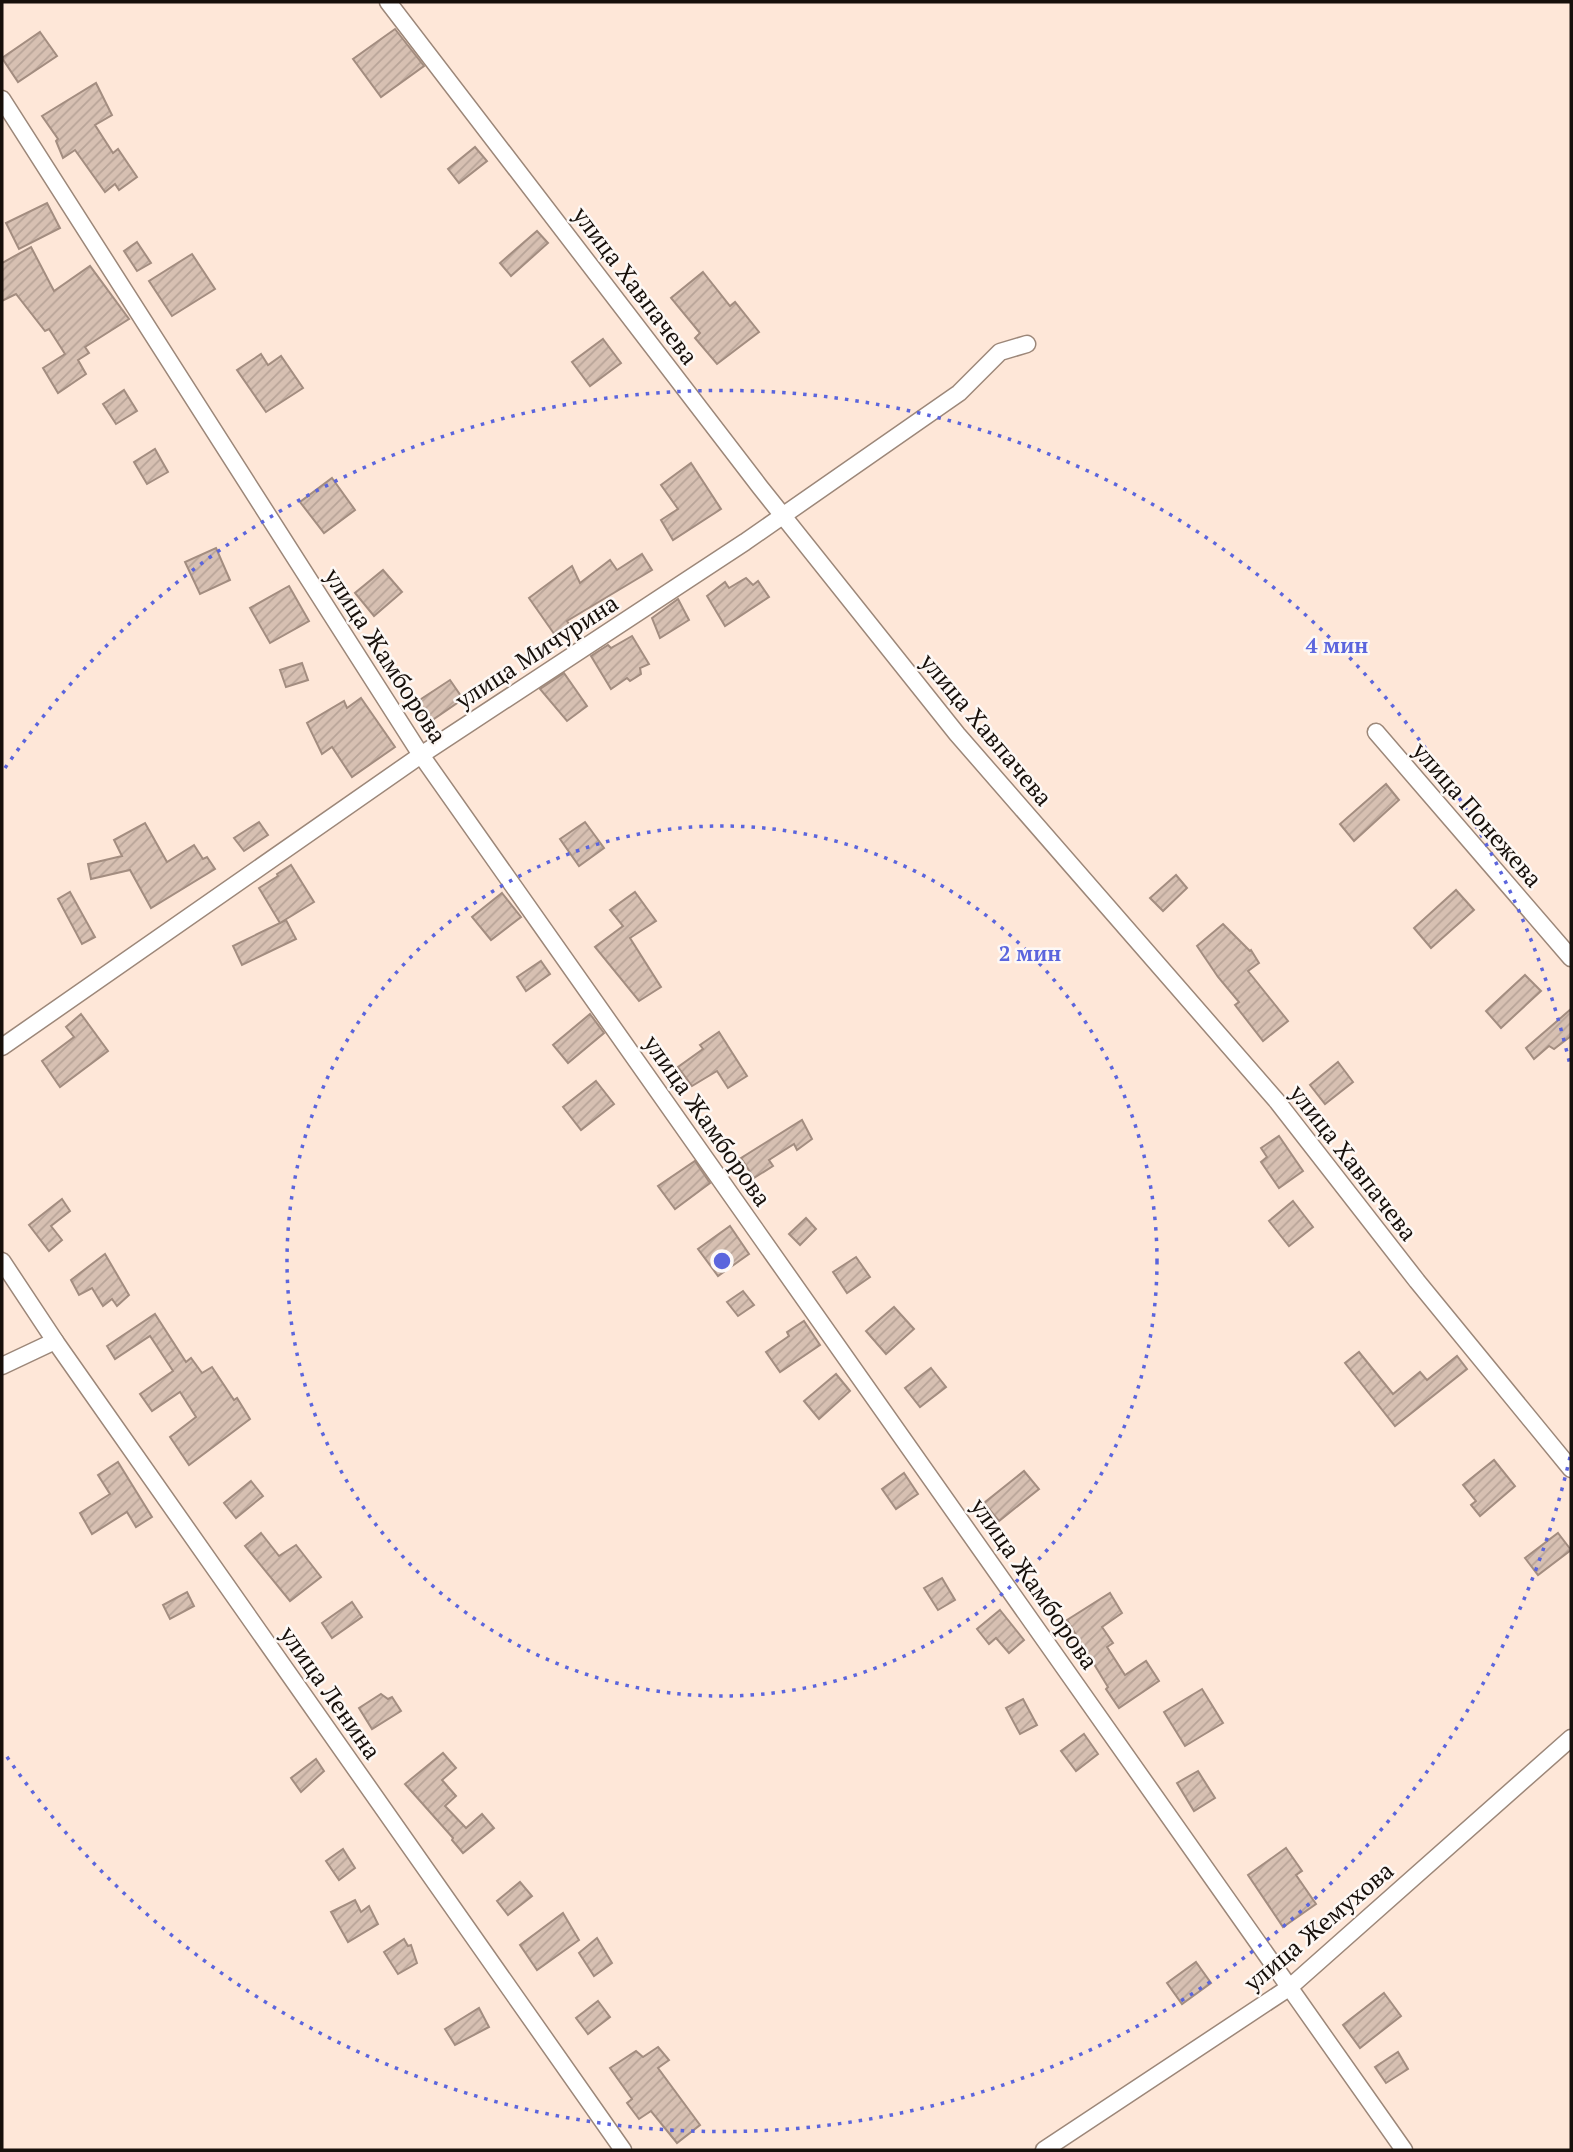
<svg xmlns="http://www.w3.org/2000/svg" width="1573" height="2152" viewBox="0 0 1573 2152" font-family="'PT Serif',serif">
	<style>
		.building { fill: url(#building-hatch); stroke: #a38d80; stroke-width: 2 }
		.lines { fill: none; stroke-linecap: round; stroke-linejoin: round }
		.minor-casing { stroke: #9c8779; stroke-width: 19 }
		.minor { stroke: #fff; stroke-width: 16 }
		.ring { fill: none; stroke: #5b65dd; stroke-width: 3.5; stroke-dasharray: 3.5 7 }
		.labels { text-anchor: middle; stroke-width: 5; stroke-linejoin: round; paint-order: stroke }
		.street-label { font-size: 24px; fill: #160f0a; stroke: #fdf8f5 }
		.centre { fill: #5b65dd; stroke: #fdf8f5; stroke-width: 3.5 }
		.ring-label { font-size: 21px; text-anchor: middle; font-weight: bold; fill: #5b65dd; stroke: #fdf8f5; stroke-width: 5; stroke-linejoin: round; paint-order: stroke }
	</style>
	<defs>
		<pattern id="building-hatch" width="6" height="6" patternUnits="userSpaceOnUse" patternTransform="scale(1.75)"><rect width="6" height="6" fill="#d7c0b2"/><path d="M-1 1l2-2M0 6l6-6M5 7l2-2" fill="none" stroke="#b8a498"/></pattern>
	</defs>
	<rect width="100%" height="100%" fill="#fee7d8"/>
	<g class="building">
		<polygon points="395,29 424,66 381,97 353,59"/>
		<polygon points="40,32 57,56 18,82 2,58"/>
		<polygon points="96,83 112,115 95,125 113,153 118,149 137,177 119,190 115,184 105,192 75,150 63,158 56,141 58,139 42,116"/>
		<polygon points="475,147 487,161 459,183 448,169"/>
		<polygon points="47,203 60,228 19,249 6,223"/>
		<polygon points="537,231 548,243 511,276 500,263"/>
		<polygon points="137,242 151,263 137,271 124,251"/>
		<polygon points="31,247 54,291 90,266 129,319 85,347 89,353 78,360 86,374 58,393 43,368 65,354 49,329 45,331 16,294 2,301 2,263"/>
		<polygon points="192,254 215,289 172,316 149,281"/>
		<polygon points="703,272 730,306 735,302 759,332 717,364 695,338 700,333 671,298"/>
		<polygon points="603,339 621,363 590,386 572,362"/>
		<polygon points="261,354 268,365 281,356 303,388 266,412 237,370"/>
		<polygon points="124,390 137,411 116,424 103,404"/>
		<polygon points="155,449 168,472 147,484 134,462"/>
		<polygon points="691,463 721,509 673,540 661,520 678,509 661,485"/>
		<polygon points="332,478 355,510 324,533 300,502"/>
		<polygon points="216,548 230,580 200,594 185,562"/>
		<polygon points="642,554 652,570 567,621 572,629 557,638 529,598 572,566 580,583 610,560 617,570"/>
		<polygon points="383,570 402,592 374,616 355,593"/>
		<polygon points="746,578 753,585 758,581 769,597 725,626 707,596 725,582 729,588"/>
		<polygon points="289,586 309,621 270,643 250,608"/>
		<polygon points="678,599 689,620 660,638 652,618"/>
		<polygon points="632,636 649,664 640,668 641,674 630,681 627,678 611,689 591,656 608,645 611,648"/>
		<polygon points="302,663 308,680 286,687 280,670"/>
		<polygon points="564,673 587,706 567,721 540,689"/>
		<polygon points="450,680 463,699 428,723 415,703"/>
		<polygon points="361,698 395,747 352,777 332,747 322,754 307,723 344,701 347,708"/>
		<polygon points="1386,784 1399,800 1354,841 1340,824"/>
		<polygon points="259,822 268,835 244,851 234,838"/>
		<polygon points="585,822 604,848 579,866 560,839"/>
		<polygon points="145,823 167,862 194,845 203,859 207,857 215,869 151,908 130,870 91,879 88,864 122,856 114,840"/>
		<polygon points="291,865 314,902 280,923 286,920 296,939 242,965 233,946 280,923 259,888 278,876 277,874"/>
		<polygon points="1176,875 1187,888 1163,911 1150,898"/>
		<polygon points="1456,890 1474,910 1431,948 1414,928"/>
		<polygon points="70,892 95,937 82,944 58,899"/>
		<polygon points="635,892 656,921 630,938 661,987 639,1001 595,947 623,926 610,910"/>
		<polygon points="502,893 521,917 491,940 472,917"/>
		<polygon points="1223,924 1250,951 1251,950 1259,963 1248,971 1288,1021 1263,1041 1235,1005 1239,1002 1218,977 1197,946"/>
		<polygon points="541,961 550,974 526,991 517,977"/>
		<polygon points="1525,975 1541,991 1501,1028 1486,1011"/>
		<polygon points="1571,1009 1571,1036 1554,1049 1549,1046 1534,1059 1526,1048"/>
		<polygon points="81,1014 108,1051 60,1087 42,1061 74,1037 66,1027"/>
		<polygon points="590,1014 604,1033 568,1063 553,1045"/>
		<polygon points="719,1032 747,1076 728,1088 717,1071 692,1086 678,1067 703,1049 700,1045"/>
		<polygon points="1338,1062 1353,1082 1325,1104 1310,1085"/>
		<polygon points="596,1081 614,1104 581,1130 563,1107"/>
		<polygon points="802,1120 812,1139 797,1150 794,1144 769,1160 773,1166 754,1178 741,1158"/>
		<polygon points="1279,1136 1303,1171 1279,1188 1261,1162 1267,1157 1261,1148"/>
		<polygon points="695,1161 710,1183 675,1209 658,1186"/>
		<polygon points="62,1199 70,1211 51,1226 62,1240 49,1251 29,1225"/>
		<polygon points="1293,1201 1313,1227 1289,1246 1269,1221"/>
		<polygon points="806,1218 816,1229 800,1245 789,1234"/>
		<polygon points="730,1226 749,1254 718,1276 698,1249"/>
		<polygon points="105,1254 129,1295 117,1306 112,1299 103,1306 92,1288 79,1295 71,1280"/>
		<polygon points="856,1257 870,1277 847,1293 833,1272"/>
		<polygon points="743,1291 754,1305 738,1316 727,1302"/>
		<polygon points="894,1307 914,1329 886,1354 866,1331"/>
		<polygon points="155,1314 186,1362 191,1358 202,1373 212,1367 234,1400 237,1398 250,1419 189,1465 170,1437 196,1417 180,1392 152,1411 140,1394 173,1371 150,1336 115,1359 107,1346"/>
		<polygon points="804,1321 820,1345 780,1372 766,1352 789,1336 787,1332"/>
		<polygon points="1359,1352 1393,1394 1420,1372 1427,1380 1457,1356 1467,1369 1395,1426 1345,1363"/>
		<polygon points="931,1368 946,1387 920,1407 905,1388"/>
		<polygon points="836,1374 850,1391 819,1419 804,1401"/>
		<polygon points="1494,1460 1515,1486 1480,1516 1471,1505 1476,1501 1463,1485"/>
		<polygon points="118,1462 152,1517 136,1527 127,1512 92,1534 80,1513 110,1494 98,1475"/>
		<polygon points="1024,1471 1039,1489 999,1521 984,1503"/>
		<polygon points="904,1473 918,1494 896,1509 882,1489"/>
		<polygon points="251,1481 263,1496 236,1518 224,1503"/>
		<polygon points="261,1533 279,1556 296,1545 321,1577 290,1601 245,1546"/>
		<polygon points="1558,1533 1571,1550 1538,1575 1525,1558"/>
		<polygon points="942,1578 955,1600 938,1610 924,1588"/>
		<polygon points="187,1592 194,1606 170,1619 163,1605"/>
		<polygon points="1110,1593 1122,1613 1102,1627 1113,1643 1107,1647 1125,1675 1146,1661 1159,1681 1119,1708 1106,1689 1108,1687 1067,1620"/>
		<polygon points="352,1602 362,1617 332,1638 322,1623"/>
		<polygon points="1000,1610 1024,1640 1009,1653 996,1638 989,1644 977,1629"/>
		<polygon points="1202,1689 1223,1723 1185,1746 1164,1712"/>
		<polygon points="381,1694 388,1699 392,1697 401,1711 372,1729 359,1708"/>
		<polygon points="1023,1699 1037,1725 1020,1734 1006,1708"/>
		<polygon points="1084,1734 1098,1754 1076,1771 1061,1751"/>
		<polygon points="443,1753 456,1768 442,1780 456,1796 445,1806 466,1828 482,1814 494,1828 463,1853 452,1840 453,1838 405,1784"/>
		<polygon points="316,1759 324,1771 301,1792 291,1778"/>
		<polygon points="1198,1771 1215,1798 1194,1811 1177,1783"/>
		<polygon points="1286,1848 1302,1871 1296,1875 1316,1904 1283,1927 1248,1875"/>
		<polygon points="343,1849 355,1868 339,1880 326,1861"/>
		<polygon points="520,1882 532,1896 508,1915 497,1901"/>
		<polygon points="355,1900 361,1912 369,1906 378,1924 348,1942 331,1912"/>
		<polygon points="563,1913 579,1940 537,1970 520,1945"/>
		<polygon points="597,1938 612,1963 594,1976 579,1953"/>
		<polygon points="404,1939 408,1946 411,1945 417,1963 398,1974 384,1952"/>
		<polygon points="1196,1962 1211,1983 1182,2004 1167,1983"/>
		<polygon points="1384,1993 1401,2016 1360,2048 1343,2025"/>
		<polygon points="598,2001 610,2017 588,2034 576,2018"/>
		<polygon points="479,2008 489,2027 455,2045 445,2029"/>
		<polygon points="658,2047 669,2060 658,2068 700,2125 677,2143 651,2111 639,2119 627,2103 632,2099 610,2068 636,2051 643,2057"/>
		<polygon points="1398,2052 1408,2069 1386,2083 1375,2067"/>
	</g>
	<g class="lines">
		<g class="minor-casing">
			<g id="minor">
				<polyline points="388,2 760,487 957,734 1276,1100 1417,1281 1571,1469"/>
				<polyline points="2,99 421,755 1404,2150"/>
				<polyline points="1376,732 1571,958"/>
				<polyline points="2,1047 421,755 745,542 959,393 1000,352 1027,344"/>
				<polyline points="2,1261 55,1341 623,2150"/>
				<polyline points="2,1366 55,1341"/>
				<polyline points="1044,2150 1290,1987 1571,1738"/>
			</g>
		</g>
		<use href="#minor" class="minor"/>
	</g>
	<g class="ring">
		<circle cx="722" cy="1261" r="435"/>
		<path d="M1570 1457A870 870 0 0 1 5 1754M5 768A870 870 0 0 1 1570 1065"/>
	</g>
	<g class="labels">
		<g class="street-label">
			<text transform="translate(635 286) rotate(53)" y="8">улица Хавпачева</text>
			<text transform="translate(537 652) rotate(-33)" y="8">улица Мичурина</text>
			<text transform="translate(385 656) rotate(57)" y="8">улица Жамборова</text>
			<text transform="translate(986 730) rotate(50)" y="8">улица Хавпачева</text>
			<text transform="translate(1477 815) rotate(49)" y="8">улица Понежева</text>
			<text transform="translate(707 1121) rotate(55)" y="8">улица Жамборова</text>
			<text transform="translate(1353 1163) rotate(52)" y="8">улица Хавпачева</text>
			<text transform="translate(1034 1584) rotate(55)" y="8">улица Жамборова</text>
			<text transform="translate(330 1693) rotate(55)" y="8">улица Ленина</text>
			<text transform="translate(1319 1927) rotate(-40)" y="8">улица Жемухова</text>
		</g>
	</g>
	<circle cx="722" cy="1261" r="10" class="centre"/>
	<g class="ring-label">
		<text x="1337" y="653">4 мин</text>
		<text x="1030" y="961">2 мин</text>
	</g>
	<rect width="1573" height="2152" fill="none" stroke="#160f0a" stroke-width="7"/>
</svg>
